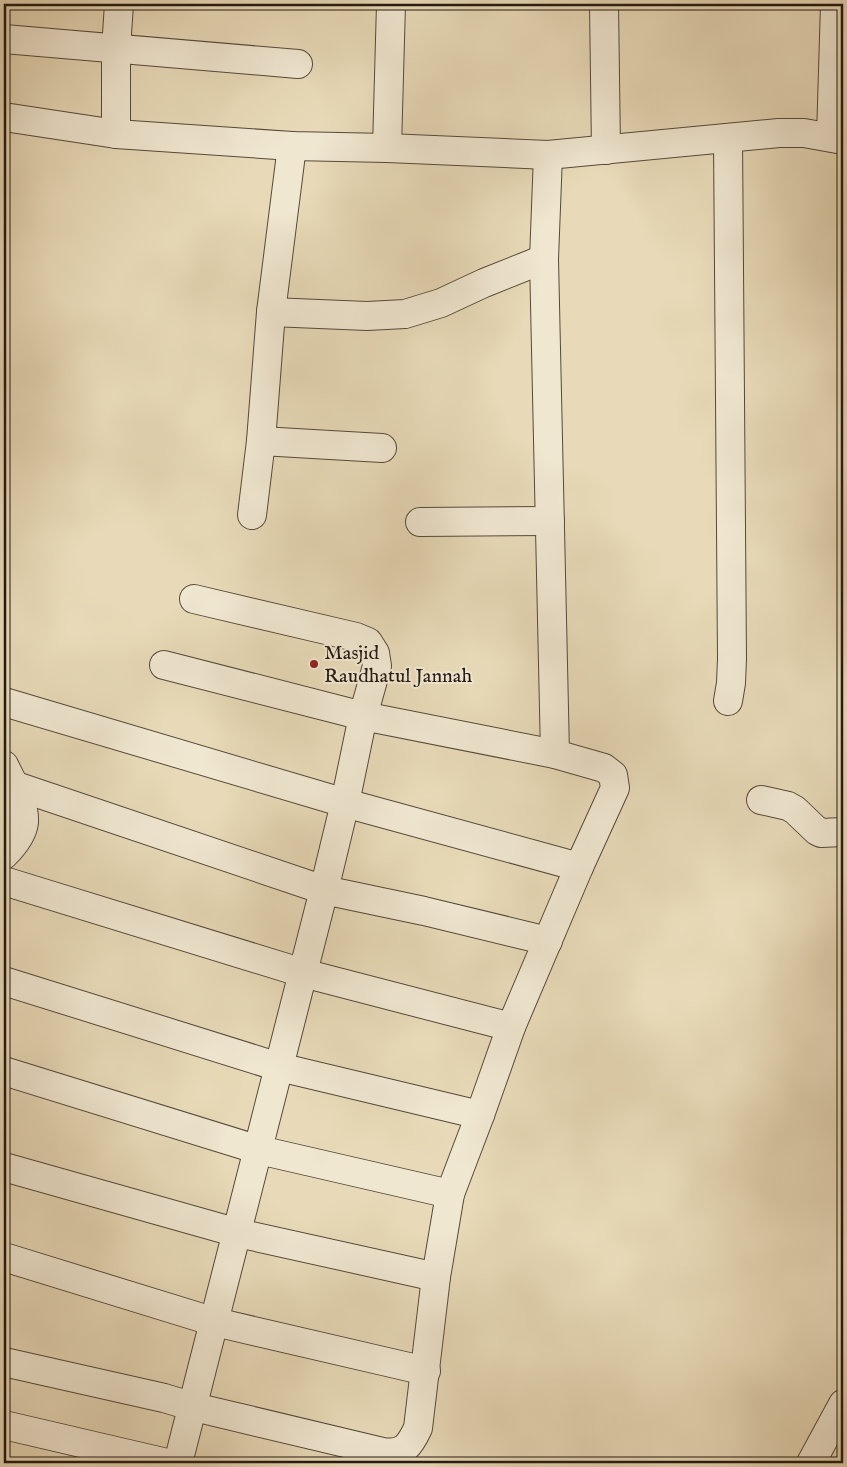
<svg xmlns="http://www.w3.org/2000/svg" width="847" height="1467" viewBox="0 0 847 1467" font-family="'IM FELL English',serif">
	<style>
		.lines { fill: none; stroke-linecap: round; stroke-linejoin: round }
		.minor-casing { stroke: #55493b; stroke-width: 30 }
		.minor { stroke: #f0e7d1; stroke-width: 28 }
		.poi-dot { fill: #8f2418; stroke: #f0e7d1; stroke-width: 2 }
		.labels { text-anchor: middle; stroke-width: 4; stroke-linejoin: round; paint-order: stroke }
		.poi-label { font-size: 20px; fill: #241911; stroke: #f0e7d1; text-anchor: start }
	</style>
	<rect width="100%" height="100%" fill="#e8dab8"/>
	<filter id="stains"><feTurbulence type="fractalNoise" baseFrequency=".004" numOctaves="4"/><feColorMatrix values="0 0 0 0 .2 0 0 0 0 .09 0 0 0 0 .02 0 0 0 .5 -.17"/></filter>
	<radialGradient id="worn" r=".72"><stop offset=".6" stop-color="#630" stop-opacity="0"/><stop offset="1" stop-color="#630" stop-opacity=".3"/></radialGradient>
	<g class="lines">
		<g class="minor-casing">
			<g id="minor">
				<polyline points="604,4 606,150"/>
				<polyline points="4,39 298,64"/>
				<polyline points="4,117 116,134 292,146 387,148 548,155 779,133 804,133 843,140"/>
				<polyline points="116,134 116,49 119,4"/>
				<polyline points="831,137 835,4"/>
				<polyline points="387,148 391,4"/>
				<polyline points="548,155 544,259 555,754"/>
				<polyline points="271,312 367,316 405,314 441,303 484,283 544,259"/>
				<polyline points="261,441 382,448"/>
				<polyline points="252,515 261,441 271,312 292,146"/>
				<polyline points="420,522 550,521"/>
				<polyline points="728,701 731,683 732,659 728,138"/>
				<polyline points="4,702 345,803 579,867"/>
				<path d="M4 765C12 782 25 802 24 822 23 834 12 847 4 855"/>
				<polyline points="13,785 324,890 424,911 548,941"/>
				<polyline points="761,800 788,806 795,810 817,831 821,833 843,832"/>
				<polyline points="4,881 303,973 511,1027"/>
				<polyline points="4,981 279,1067 480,1115"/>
				<polyline points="4,1071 259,1150 450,1194"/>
				<polyline points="4,1167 238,1233 436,1277"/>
				<polyline points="4,1257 215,1322 426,1371"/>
				<path d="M4 1362 164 1398 194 1407 383 1452C404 1455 410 1445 418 1428L436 1277 450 1194 480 1115 511 1027 579 867 615 788 613 775 604 768 555 754 363 716 164 665"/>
				<polyline points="4,1425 167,1463"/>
				<polyline points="178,1463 324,890 345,803 363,716 377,666 375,653 368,642 356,637 194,599"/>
				<polyline points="811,1463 843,1404"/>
			</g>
		</g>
		<use href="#minor" class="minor"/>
	</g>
	<circle class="poi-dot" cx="314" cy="664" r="5"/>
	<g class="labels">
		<g class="poi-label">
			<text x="324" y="659">Masjid<tspan x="324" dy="23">Raudhatul Jannah</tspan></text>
		</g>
	</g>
	<rect width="847" height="1467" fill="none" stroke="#e8dab8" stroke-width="20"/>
	<rect x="5" y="5" width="837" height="1457" fill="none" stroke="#241911" stroke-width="2.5"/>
	<rect x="10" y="10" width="827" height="1447" fill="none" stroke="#241911"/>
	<rect width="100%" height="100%" filter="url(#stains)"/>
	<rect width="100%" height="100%" fill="url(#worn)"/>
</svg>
